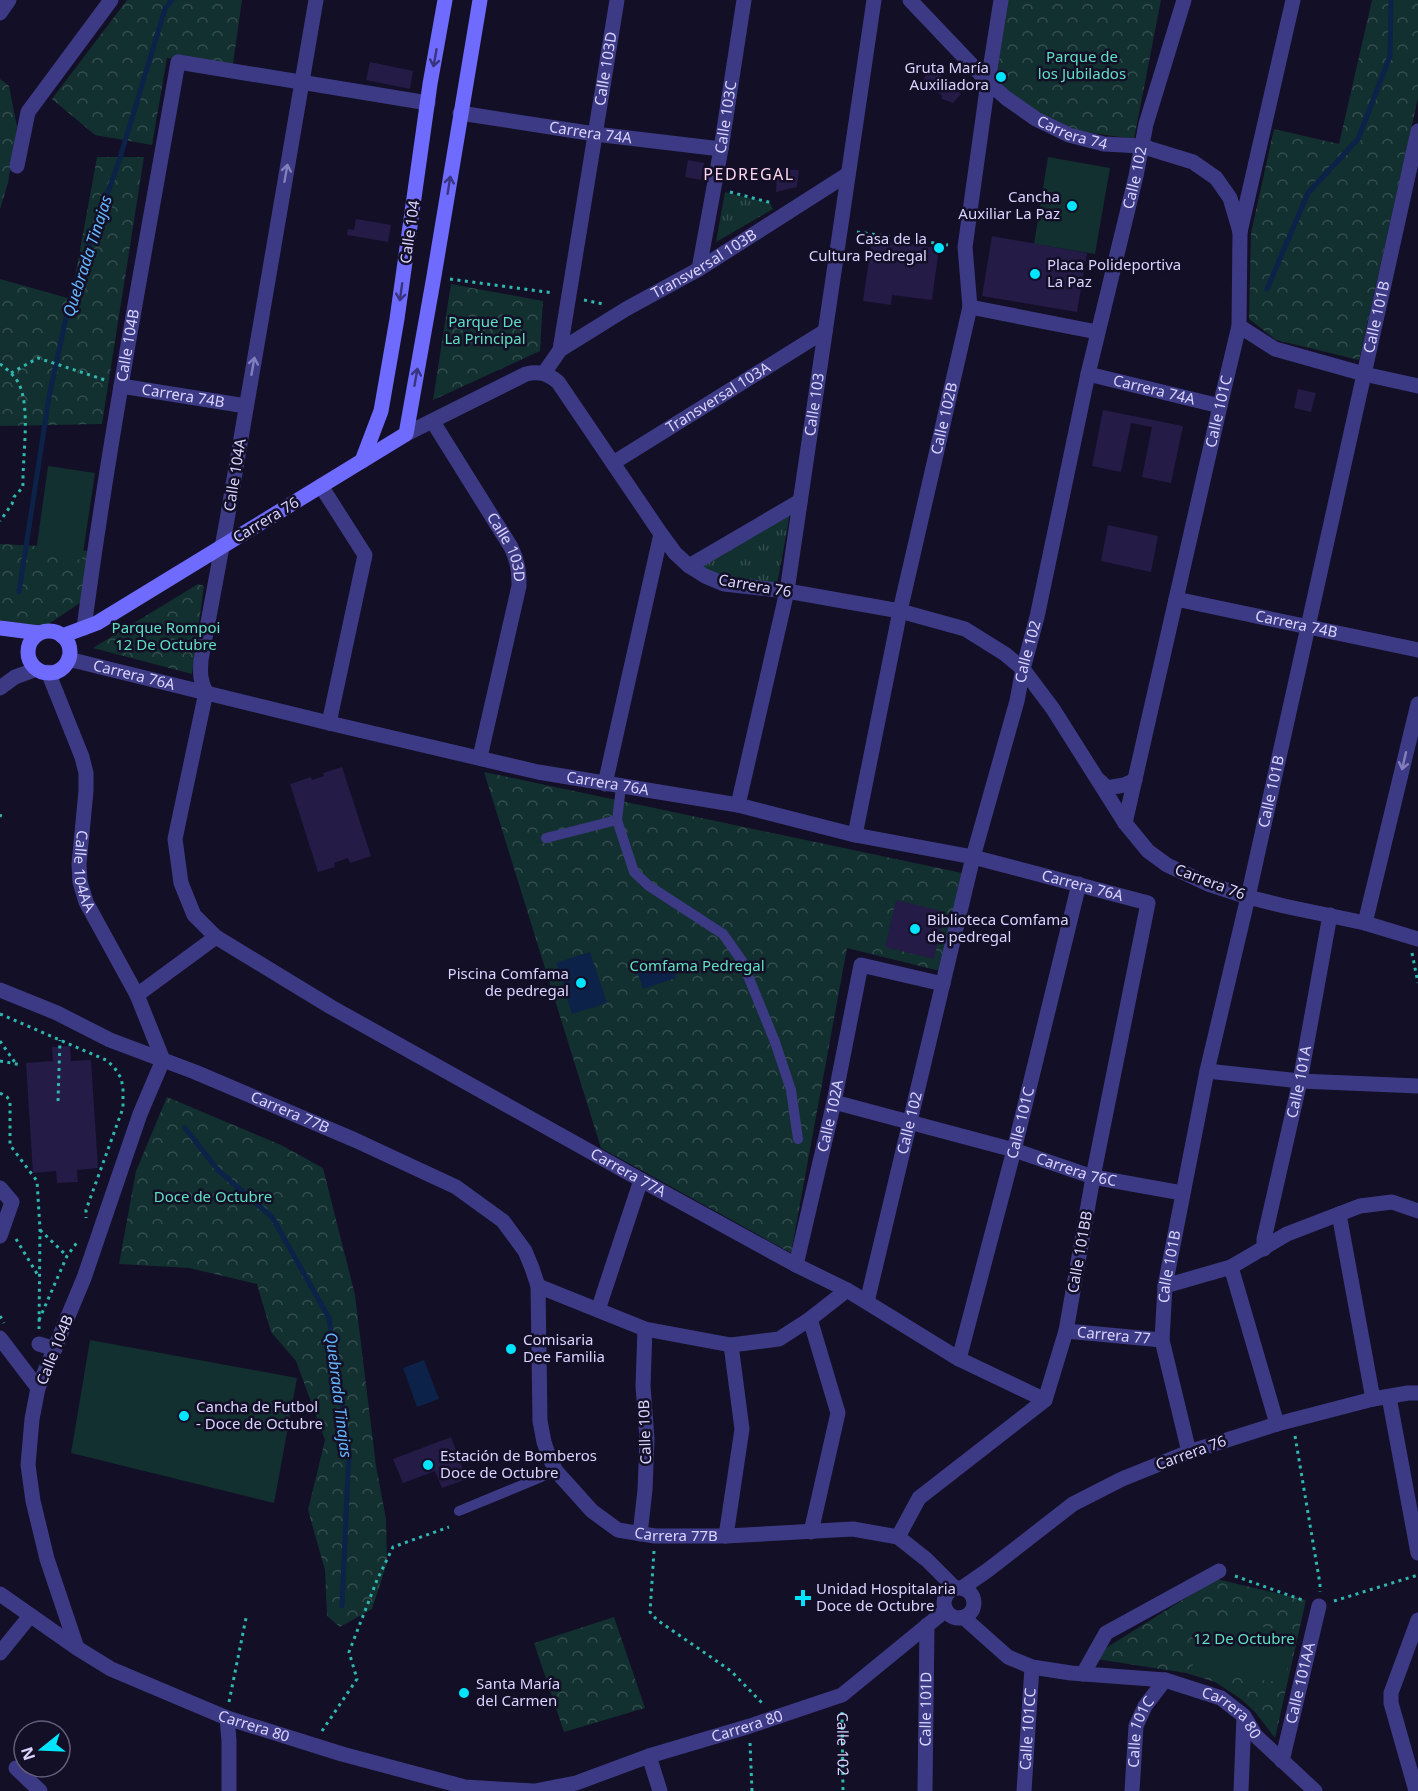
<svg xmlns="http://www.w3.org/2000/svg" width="1418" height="1791" viewBox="0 0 1418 1791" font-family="'Noto Sans',sans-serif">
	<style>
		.grass { fill: url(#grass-tufts) }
		.forest { fill: url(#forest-crowns) }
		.garden { fill: #12302f }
		.water { fill: #0c2248 }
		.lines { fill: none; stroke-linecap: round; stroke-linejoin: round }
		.stream { stroke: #0c2248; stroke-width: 5 }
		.building { fill: #241b47 }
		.path { stroke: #2fb8b0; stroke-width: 3; stroke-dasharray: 3 4.5; stroke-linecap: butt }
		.service { stroke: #3d3a85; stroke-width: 10 }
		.pedestrian { stroke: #3d3a85; stroke-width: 15 }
		.minor { stroke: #3d3a85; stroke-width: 15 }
		.tertiary { stroke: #3d3a85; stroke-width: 15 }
		.secondary { stroke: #6f6bff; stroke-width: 15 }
		.oneway { stroke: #38347d }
		.oneway2 { stroke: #837fbc }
		.poi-dot { fill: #00e5ff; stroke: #130f26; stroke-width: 2 }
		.labels { text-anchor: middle; stroke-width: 5; stroke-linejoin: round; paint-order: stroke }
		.park-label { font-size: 15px; fill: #5fe0c0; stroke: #130f26 }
		.street-label { font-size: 15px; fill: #d9d4ff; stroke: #130f26 }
		.poi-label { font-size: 15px; fill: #d9d4ff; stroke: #130f26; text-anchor: start }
		.neighbourhood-label { font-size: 16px; letter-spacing: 1.5px; fill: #ffd6f0; stroke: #130f26 }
		.water-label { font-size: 16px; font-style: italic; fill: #62b6ff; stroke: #130f26 }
	</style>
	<defs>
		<pattern id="grass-tufts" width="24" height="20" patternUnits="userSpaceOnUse" patternTransform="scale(1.5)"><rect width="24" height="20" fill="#12302f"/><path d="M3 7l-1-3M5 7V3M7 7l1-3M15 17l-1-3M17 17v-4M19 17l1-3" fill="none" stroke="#344d4e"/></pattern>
		<pattern id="forest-crowns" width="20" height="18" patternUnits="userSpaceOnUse" patternTransform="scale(1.5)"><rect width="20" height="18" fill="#12302f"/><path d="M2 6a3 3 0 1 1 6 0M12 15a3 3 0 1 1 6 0" fill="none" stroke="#344d4e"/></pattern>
	</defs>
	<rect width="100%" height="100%" fill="#130f26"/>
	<g class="grass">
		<polygon points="725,192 770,203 773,209 716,242"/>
		<polygon points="790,513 776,591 744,588 697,564"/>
	</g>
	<g class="forest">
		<polygon points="127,0 242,0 233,64 167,58 152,145 95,135 52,99"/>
		<polygon points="1008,0 1161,0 1134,139 1078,131 1050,123 996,81"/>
		<polygon points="1372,0 1418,0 1418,98 1359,360 1276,340 1249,319 1251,233 1274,129 1339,144"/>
		<polygon points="0,79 9,86 17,127 8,183 0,209"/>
		<polygon points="97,157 144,157 102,424 0,426 0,279 71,299"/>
		<polygon points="451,284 543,301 540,351 433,400"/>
		<polygon points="0,544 39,546 88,551 86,599 44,627 0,620"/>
		<polygon points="198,584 204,586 192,674 93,648"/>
		<polygon points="484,772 967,874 948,973 847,948 791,1253 601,1148"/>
		<polygon points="167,1097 281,1145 323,1168 355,1295 376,1466 386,1519 387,1563 372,1609 340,1627 327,1616 325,1570 308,1510 325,1440 296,1361 271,1332 257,1284 189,1268 119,1264 136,1171"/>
		<polygon points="1216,1579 1306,1600 1275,1738 1255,1712 1241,1699 1215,1682 1186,1673 1090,1658"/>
		<polygon points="614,1617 645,1708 564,1732 534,1643"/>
	</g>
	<g class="garden">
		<polygon points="1048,157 1110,168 1095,254 1034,244"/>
		<polygon points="48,466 95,473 82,560 36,552"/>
		<polygon points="90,1340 297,1378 274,1503 71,1453"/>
		<polygon points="1199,1618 1292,1631 1285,1683 1192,1670"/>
	</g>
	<g class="water">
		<polygon points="590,952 607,1003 572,1014 556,963"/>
		<polygon points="670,959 676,978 643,989 637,971"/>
		<polygon points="424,1360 439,1399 417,1407 403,1368"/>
	</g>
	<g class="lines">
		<g class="stream">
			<polyline points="1267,289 1308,193 1358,139 1390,56 1391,0"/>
			<polyline points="19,592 49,397 70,299 119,161 165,9 172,0"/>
			<polyline points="185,1128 218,1170 272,1217 329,1318 349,1450 342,1606"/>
		</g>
	</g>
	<g class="building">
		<polygon points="370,62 413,71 410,89 366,80"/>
		<polygon points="930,65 961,94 953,103 942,99 941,94 925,89 923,81"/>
		<polygon points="688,160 704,163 701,180 685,177"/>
		<polygon points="777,169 799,170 797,187 776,192"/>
		<polygon points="356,219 391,225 388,242 347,235 348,229 354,230"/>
		<polygon points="992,236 1087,253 1077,312 982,296"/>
		<polygon points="872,239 939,248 932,300 892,295 891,305 863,301"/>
		<polygon points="1298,389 1316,393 1311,412 1294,408"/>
		<polygon points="1103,410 1183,426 1171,483 1142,477 1152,427 1131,423 1121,472 1092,466"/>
		<polygon points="1108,525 1158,536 1151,572 1101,561"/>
		<polygon points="342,767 371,856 350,863 348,858 334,863 335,867 318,872 290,784 311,777 312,780 324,776 323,773"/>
		<polygon points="896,900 945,912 934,959 885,947"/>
		<polygon points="70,1046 71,1061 91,1060 98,1168 77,1170 78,1182 57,1183 56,1171 33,1173 26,1063 53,1061 52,1047"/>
		<polygon points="451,1437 467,1479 442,1488 435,1471 403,1483 393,1459"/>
	</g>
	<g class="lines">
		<g class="path">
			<polyline points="730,192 772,203"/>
			<polyline points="857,232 948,245"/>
			<polyline points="450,279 554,293"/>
			<polyline points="584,300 603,304"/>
			<path d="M0 364C7 369 15 376 19 384 31 409 22 459 23 487L14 497 12 504 0 521"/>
			<polyline points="11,373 38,358 105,380"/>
			<polyline points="0,817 2,810"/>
			<polyline points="1412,953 1418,983"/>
			<polyline points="0,1014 106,1060 114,1067 121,1078 123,1088 123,1108 86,1210 86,1218"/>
			<polyline points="0,1041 16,1064"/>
			<polyline points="0,1061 22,1065"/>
			<polyline points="0,1093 7,1097 10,1101 10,1145 37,1181 40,1229 39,1329"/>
			<polyline points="58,1101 60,1040"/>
			<polyline points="40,1230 67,1256"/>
			<polyline points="16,1239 39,1277"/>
			<polyline points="0,1316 4,1323"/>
			<polyline points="39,1320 67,1256 78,1241"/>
			<polyline points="1295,1436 1320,1584 1320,1592"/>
			<polyline points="654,1551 650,1612 657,1620 731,1671 764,1705"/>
			<polyline points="1235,1576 1305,1601"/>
			<polyline points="1334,1601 1418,1575"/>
			<polyline points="229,1702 246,1618"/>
			<path id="s1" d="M842 1712 843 1791"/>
			<polyline points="322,1731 357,1679 349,1652 377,1580 393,1547 449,1527"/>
			<polyline points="750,1743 752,1791"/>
		</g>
		<g class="service">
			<polyline points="621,787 617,820 634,872 649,886 723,934 742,961 775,1042 791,1090 798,1139"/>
			<polyline points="546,838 617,820"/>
			<polyline points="459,1511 556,1471"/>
		</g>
		<g class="pedestrian">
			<polyline points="0,1188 12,1202 0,1236"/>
			<polyline points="1339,1214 1373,1399"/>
			<polyline points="1231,1267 1277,1424"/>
			<polyline points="39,1344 55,1349"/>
			<path id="s2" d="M1189 1452 1162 1340 1165 1286 1207 1071 1248 897"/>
			<polyline points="0,1653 30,1616"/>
			<path id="s3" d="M925 1791 927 1625"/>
			<polyline points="1241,1791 1244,1716"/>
		</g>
		<g class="minor">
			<path id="s4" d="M316 0 227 520 201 660C200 673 200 681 206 692L175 839 181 883 194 915 216 937 331 1007 641 1180 796 1265 847 1290 959 1359 1045 1400"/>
			<path id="s5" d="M910 0 988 82 1006 98 1036 119 1069 135 1104 144 1141 146 1193 162 1216 178 1230 198 1240 232"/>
			<polyline points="0,13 9,0"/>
			<path id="s6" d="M460 113 595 134 721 149"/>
			<polyline points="17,166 28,112 111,0"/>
			<path id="s7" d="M699 269 721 149 744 0"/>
			<polyline points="970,307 1097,332"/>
			<polyline points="1239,326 1275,349 1364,374 1418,386"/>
			<path id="s8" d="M560 350 617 0"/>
			<path id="s9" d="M544 373 560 350 626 309 699 269 848 174"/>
			<path id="s10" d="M1088 374 1220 406"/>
			<path id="s11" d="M121 386 246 406"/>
			<path id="s12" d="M433 422 511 547C518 561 519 572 519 586L480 757"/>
			<path id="s13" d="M613 463 825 331"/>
			<polyline points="321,486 365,555 329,723"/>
			<polyline points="689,566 800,501"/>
			<path id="s14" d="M1176 599 1418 650"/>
			<path id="s15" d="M84 628C109 439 145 251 178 62L428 103"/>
			<path id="s16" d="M68 659 329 723 538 772 738 805 855 835 973 857 1148 903 1093 1177 1066 1331 1045 1400 919 1498 898 1537"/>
			<path id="s17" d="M48 672 82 757 86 773V791L79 864 80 882 86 902 137 995 163 1060 140 1114 84 1278 38 1388 32 1419 28 1465 33 1501 47 1559 77 1648"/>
			<polyline points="605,784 661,534"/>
			<path id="s18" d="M738 805 787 591 874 0"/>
			<path id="s19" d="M1125 823 1220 406 1239 326 1240 232 1293 0"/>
			<path id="s20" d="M855 835 900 611 970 307 965 247 988 82 1001 0"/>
			<path id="s21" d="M1248 897 1418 131"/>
			<polyline points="1365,923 1418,704"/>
			<polyline points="137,995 216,937"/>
			<polyline points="1207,1071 1300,1081 1418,1086"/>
			<path id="s22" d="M834 1102 1014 1150 1093 1177 1182 1193"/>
			<path id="s23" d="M1264 1249V1239L1300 1081 1330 915"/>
			<path id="s24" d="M796 1265 834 1102 861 965 943 984"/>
			<polyline points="538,1286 645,1329 731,1345 779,1339 810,1319 847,1290"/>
			<polyline points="1165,1286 1231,1267 1287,1234 1360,1206 1392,1202 1418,1211"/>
			<path id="s25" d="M867 1302 973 857 1017 701 1023 669 1037 617 1088 374 1136 176 1146 124 1184 0"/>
			<polyline points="598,1310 641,1180"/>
			<polyline points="810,1319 838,1413 811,1532"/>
			<path id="s26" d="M1066 1331 1162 1340"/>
			<polyline points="0,1338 38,1388"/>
			<path id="s27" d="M959 1359 1014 1150 1079 884"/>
			<polyline points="1389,1397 1418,1553"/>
			<polyline points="640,1534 645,1490 647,1439 643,1386 645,1329"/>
			<polyline points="726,1536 742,1429 731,1345"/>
			<polyline points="1083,1674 1106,1633 1219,1571"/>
			<polyline points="227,1718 229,1741 229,1791"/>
			<polyline points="649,1756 660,1791"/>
			<path id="s28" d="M1282 1761 1319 1606"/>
			<polyline points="16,1768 40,1791"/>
			<path id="s29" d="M1024 1791 1032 1667"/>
			<path id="s30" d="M1132 1791 1136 1726 1145 1706 1165 1680"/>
			<polyline points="1416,1791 1391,1703 1391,1693 1418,1620"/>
		</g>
		<g class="tertiary">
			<path d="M406 434 526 374C539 371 547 373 558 382L661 534 675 553 689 566 705 576 724 584 787 591 900 611 965 629 1005 654 1023 669 1053 709 1125 823 1148 851 1167 865 1208 884 1248 897 1284 906 1365 923 1418 939"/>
			<polyline points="0,688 15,677 37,669"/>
			<polyline points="1100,781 1107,788 1124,785 1135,780"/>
			<path id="s31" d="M0 990 57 1013 110 1040 195 1072 355 1140 456 1187 503 1221 525 1251 532 1268 538 1286 540 1421 544 1442 549 1457 556 1471 592 1511 618 1530 655 1536H726L853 1529 898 1537 927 1560 955 1588"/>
			<polyline points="962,1588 988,1570 1073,1504 1122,1479 1189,1452 1277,1424 1373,1399 1408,1393 1418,1393"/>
			<circle cx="959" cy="1603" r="15"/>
			<path id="s32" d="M0 1594 77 1648 111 1669 227 1718 342 1754 465 1787 533 1791"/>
			<path id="s33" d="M963 1617 1008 1657 1032 1667 1071 1673 1165 1680 1221 1698 1244 1716 1256 1736 1315 1791"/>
			<path id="s34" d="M535 1791 576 1783 649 1756 750 1726 842 1695 946 1610"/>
		</g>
		<g class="secondary">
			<polyline points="362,461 381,411 397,319 430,84 445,0"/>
			<polyline points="0,628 39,633"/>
			<circle cx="49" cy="652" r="21"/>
			<polyline points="62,636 97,623 406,434 434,276 480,0"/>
		</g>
	</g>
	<defs><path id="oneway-shaft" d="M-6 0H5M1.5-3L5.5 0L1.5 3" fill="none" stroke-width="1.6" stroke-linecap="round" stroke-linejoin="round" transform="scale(1.5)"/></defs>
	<g class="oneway">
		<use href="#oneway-shaft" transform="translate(435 58) rotate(100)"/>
		<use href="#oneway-shaft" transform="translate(449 185) rotate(-81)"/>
		<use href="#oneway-shaft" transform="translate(401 292) rotate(98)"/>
		<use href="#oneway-shaft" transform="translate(416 377) rotate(-80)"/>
	</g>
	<g class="oneway2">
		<use href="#oneway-shaft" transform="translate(286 173) rotate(-80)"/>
		<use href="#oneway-shaft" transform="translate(253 366) rotate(-80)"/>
		<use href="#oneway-shaft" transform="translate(1404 761) rotate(103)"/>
	</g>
	<g class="poi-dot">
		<circle cx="1001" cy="77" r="6"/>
		<circle cx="1072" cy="206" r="6"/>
		<circle cx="939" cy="248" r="6"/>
		<circle cx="1035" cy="274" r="6"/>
		<circle cx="915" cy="929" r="6"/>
		<circle cx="581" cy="983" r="6"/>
		<circle cx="511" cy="1349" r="6"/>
		<circle cx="184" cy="1416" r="6"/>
		<circle cx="428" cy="1465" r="6"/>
		<path d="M800 1589h6v6h6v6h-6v6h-6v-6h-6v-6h6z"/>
		<circle cx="464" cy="1693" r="6"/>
	</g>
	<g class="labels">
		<g class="park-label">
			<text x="1082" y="62">Parque de<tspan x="1082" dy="17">los Jubilados</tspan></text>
			<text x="485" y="327">Parque De<tspan x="485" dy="17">La Principal</tspan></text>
			<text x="166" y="633">Parque Rompoi<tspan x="166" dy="17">12 De Octubre</tspan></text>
			<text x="697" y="971">Comfama Pedregal</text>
			<text x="213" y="1202">Doce de Octubre</text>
			<text x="1244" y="1644">12 De Octubre</text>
		</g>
		<g class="street-label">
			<text dy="5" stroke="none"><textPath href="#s8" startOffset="285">Calle 103D</textPath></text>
			<text dy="5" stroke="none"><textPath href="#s7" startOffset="154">Calle 103C</textPath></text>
			<text dy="5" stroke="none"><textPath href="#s5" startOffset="213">Carrera 74</textPath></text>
			<text dy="5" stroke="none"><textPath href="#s6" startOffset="132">Carrera 74A</textPath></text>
			<text dy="5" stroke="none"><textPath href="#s25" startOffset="1156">Calle 102</textPath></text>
			<text transform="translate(410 232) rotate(-82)" y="5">Calle 104</text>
			<text dy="5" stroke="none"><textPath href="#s9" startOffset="196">Transversal 103B</textPath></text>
			<text dy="5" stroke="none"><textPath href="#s21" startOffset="594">Calle 101B</textPath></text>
			<text dy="5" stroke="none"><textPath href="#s15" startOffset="286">Calle 104B</textPath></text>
			<text dy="5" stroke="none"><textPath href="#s10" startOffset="68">Carrera 74A</textPath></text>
			<text dy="5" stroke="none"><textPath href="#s11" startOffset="63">Carrera 74B</textPath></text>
			<text dy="5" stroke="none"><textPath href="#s13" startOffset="124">Transversal 103A</textPath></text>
			<text dy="5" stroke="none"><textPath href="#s18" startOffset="408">Calle 103</textPath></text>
			<text dy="5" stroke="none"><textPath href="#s19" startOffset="422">Calle 101C</textPath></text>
			<text dy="5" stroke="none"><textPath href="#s20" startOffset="426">Calle 102B</textPath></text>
			<text transform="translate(235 475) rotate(-81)" y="5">Calle 104A</text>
			<text transform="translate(266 520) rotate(-31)" y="5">Carrera 76</text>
			<text dy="5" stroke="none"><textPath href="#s12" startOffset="146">Calle 103D</textPath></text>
			<text transform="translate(755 586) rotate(10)" y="5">Carrera 76</text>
			<text dy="5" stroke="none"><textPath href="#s14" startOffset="123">Carrera 74B</textPath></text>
			<text dy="5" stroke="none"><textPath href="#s25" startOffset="670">Calle 102</textPath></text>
			<text dy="5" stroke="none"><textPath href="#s16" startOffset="68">Carrera 76A</textPath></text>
			<text dy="5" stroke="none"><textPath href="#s16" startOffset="554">Carrera 76A</textPath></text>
			<text dy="5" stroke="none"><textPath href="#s21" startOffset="108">Calle 101B</textPath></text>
			<text dy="5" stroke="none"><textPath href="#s17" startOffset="207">Calle 104AA</textPath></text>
			<text transform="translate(1210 882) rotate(21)" y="5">Carrera 76</text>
			<text dy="5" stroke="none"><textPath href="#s16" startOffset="1040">Carrera 76A</textPath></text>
			<text dy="5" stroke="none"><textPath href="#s23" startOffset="171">Calle 101A</textPath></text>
			<text dy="5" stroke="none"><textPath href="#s31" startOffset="315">Carrera 77B</textPath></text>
			<text dy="5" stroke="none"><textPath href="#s24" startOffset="153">Calle 102A</textPath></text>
			<text dy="5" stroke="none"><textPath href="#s27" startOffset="244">Calle 101C</textPath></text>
			<text dy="5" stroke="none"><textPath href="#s25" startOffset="184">Calle 102</textPath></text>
			<text dy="5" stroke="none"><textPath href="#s22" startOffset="252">Carrera 76C</textPath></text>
			<text dy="5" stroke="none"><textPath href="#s4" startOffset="1438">Carrera 77A</textPath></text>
			<text transform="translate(1080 1252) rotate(-80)" y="5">Calle 101BB</text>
			<text dy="5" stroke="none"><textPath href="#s2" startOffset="189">Calle 101B</textPath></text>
			<text dy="5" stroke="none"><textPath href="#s26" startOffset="48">Carrera 77</textPath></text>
			<text transform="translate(55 1350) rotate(-68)" y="5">Calle 104B</text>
			<text transform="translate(645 1432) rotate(-92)" y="5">Calle 10B</text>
			<text transform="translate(1191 1453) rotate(-20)" y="5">Carrera 76</text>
			<text dy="5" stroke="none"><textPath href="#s31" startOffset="962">Carrera 77B</textPath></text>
			<text dy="5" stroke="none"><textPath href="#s28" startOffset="80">Calle 101AA</textPath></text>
			<text dy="5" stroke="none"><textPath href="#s3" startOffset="82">Calle 101D</textPath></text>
			<text dy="5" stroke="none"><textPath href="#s33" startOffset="296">Carrera 80</textPath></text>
			<text dy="5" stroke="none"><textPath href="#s32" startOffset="288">Carrera 80</textPath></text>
			<text dy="5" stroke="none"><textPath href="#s34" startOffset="222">Carrera 80</textPath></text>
			<text dy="5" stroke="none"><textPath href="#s29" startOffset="62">Calle 101CC</textPath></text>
			<text dy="5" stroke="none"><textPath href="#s30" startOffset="60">Calle 101C</textPath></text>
			<text dy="5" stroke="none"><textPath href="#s1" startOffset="32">Calle 102</textPath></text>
		</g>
		<g class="poi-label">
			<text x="989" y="73" text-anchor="end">Gruta María<tspan x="989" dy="17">Auxiliadora</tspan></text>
			<text x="1060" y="202" text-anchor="end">Cancha<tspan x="1060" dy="17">Auxiliar La Paz</tspan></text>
			<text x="927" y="244" text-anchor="end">Casa de la<tspan x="927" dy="17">Cultura Pedregal</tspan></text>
			<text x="1047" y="270">Placa Polideportiva<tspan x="1047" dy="17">La Paz</tspan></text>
			<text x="927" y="925">Biblioteca Comfama<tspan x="927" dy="17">de pedregal</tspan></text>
			<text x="569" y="979" text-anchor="end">Piscina Comfama<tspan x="569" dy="17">de pedregal</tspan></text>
			<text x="523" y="1345">Comisaria<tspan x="523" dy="17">Dee Familia</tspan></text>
			<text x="196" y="1412">Cancha de Futbol<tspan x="196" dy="17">- Doce de Octubre</tspan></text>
			<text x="440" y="1461">Estación de Bomberos<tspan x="440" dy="17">Doce de Octubre</tspan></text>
			<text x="816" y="1594">Unidad Hospitalaria<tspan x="816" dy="17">Doce de Octubre</tspan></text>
			<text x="476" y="1689">Santa María<tspan x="476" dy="17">del Carmen</tspan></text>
		</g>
		<g class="neighbourhood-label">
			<text x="749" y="180">PEDREGAL</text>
		</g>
		<g class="water-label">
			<text transform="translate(87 256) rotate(-72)" y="6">Quebrada Tinajas</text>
			<text transform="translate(339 1395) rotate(83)" y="6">Quebrada Tinajas</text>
		</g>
	</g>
	<g transform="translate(42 1749) rotate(252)"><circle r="28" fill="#130f26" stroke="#625e7d" stroke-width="1.5"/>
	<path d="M0-4.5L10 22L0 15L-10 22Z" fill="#00e5ff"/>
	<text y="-9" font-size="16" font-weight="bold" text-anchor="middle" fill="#d9d4ff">N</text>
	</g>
</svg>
